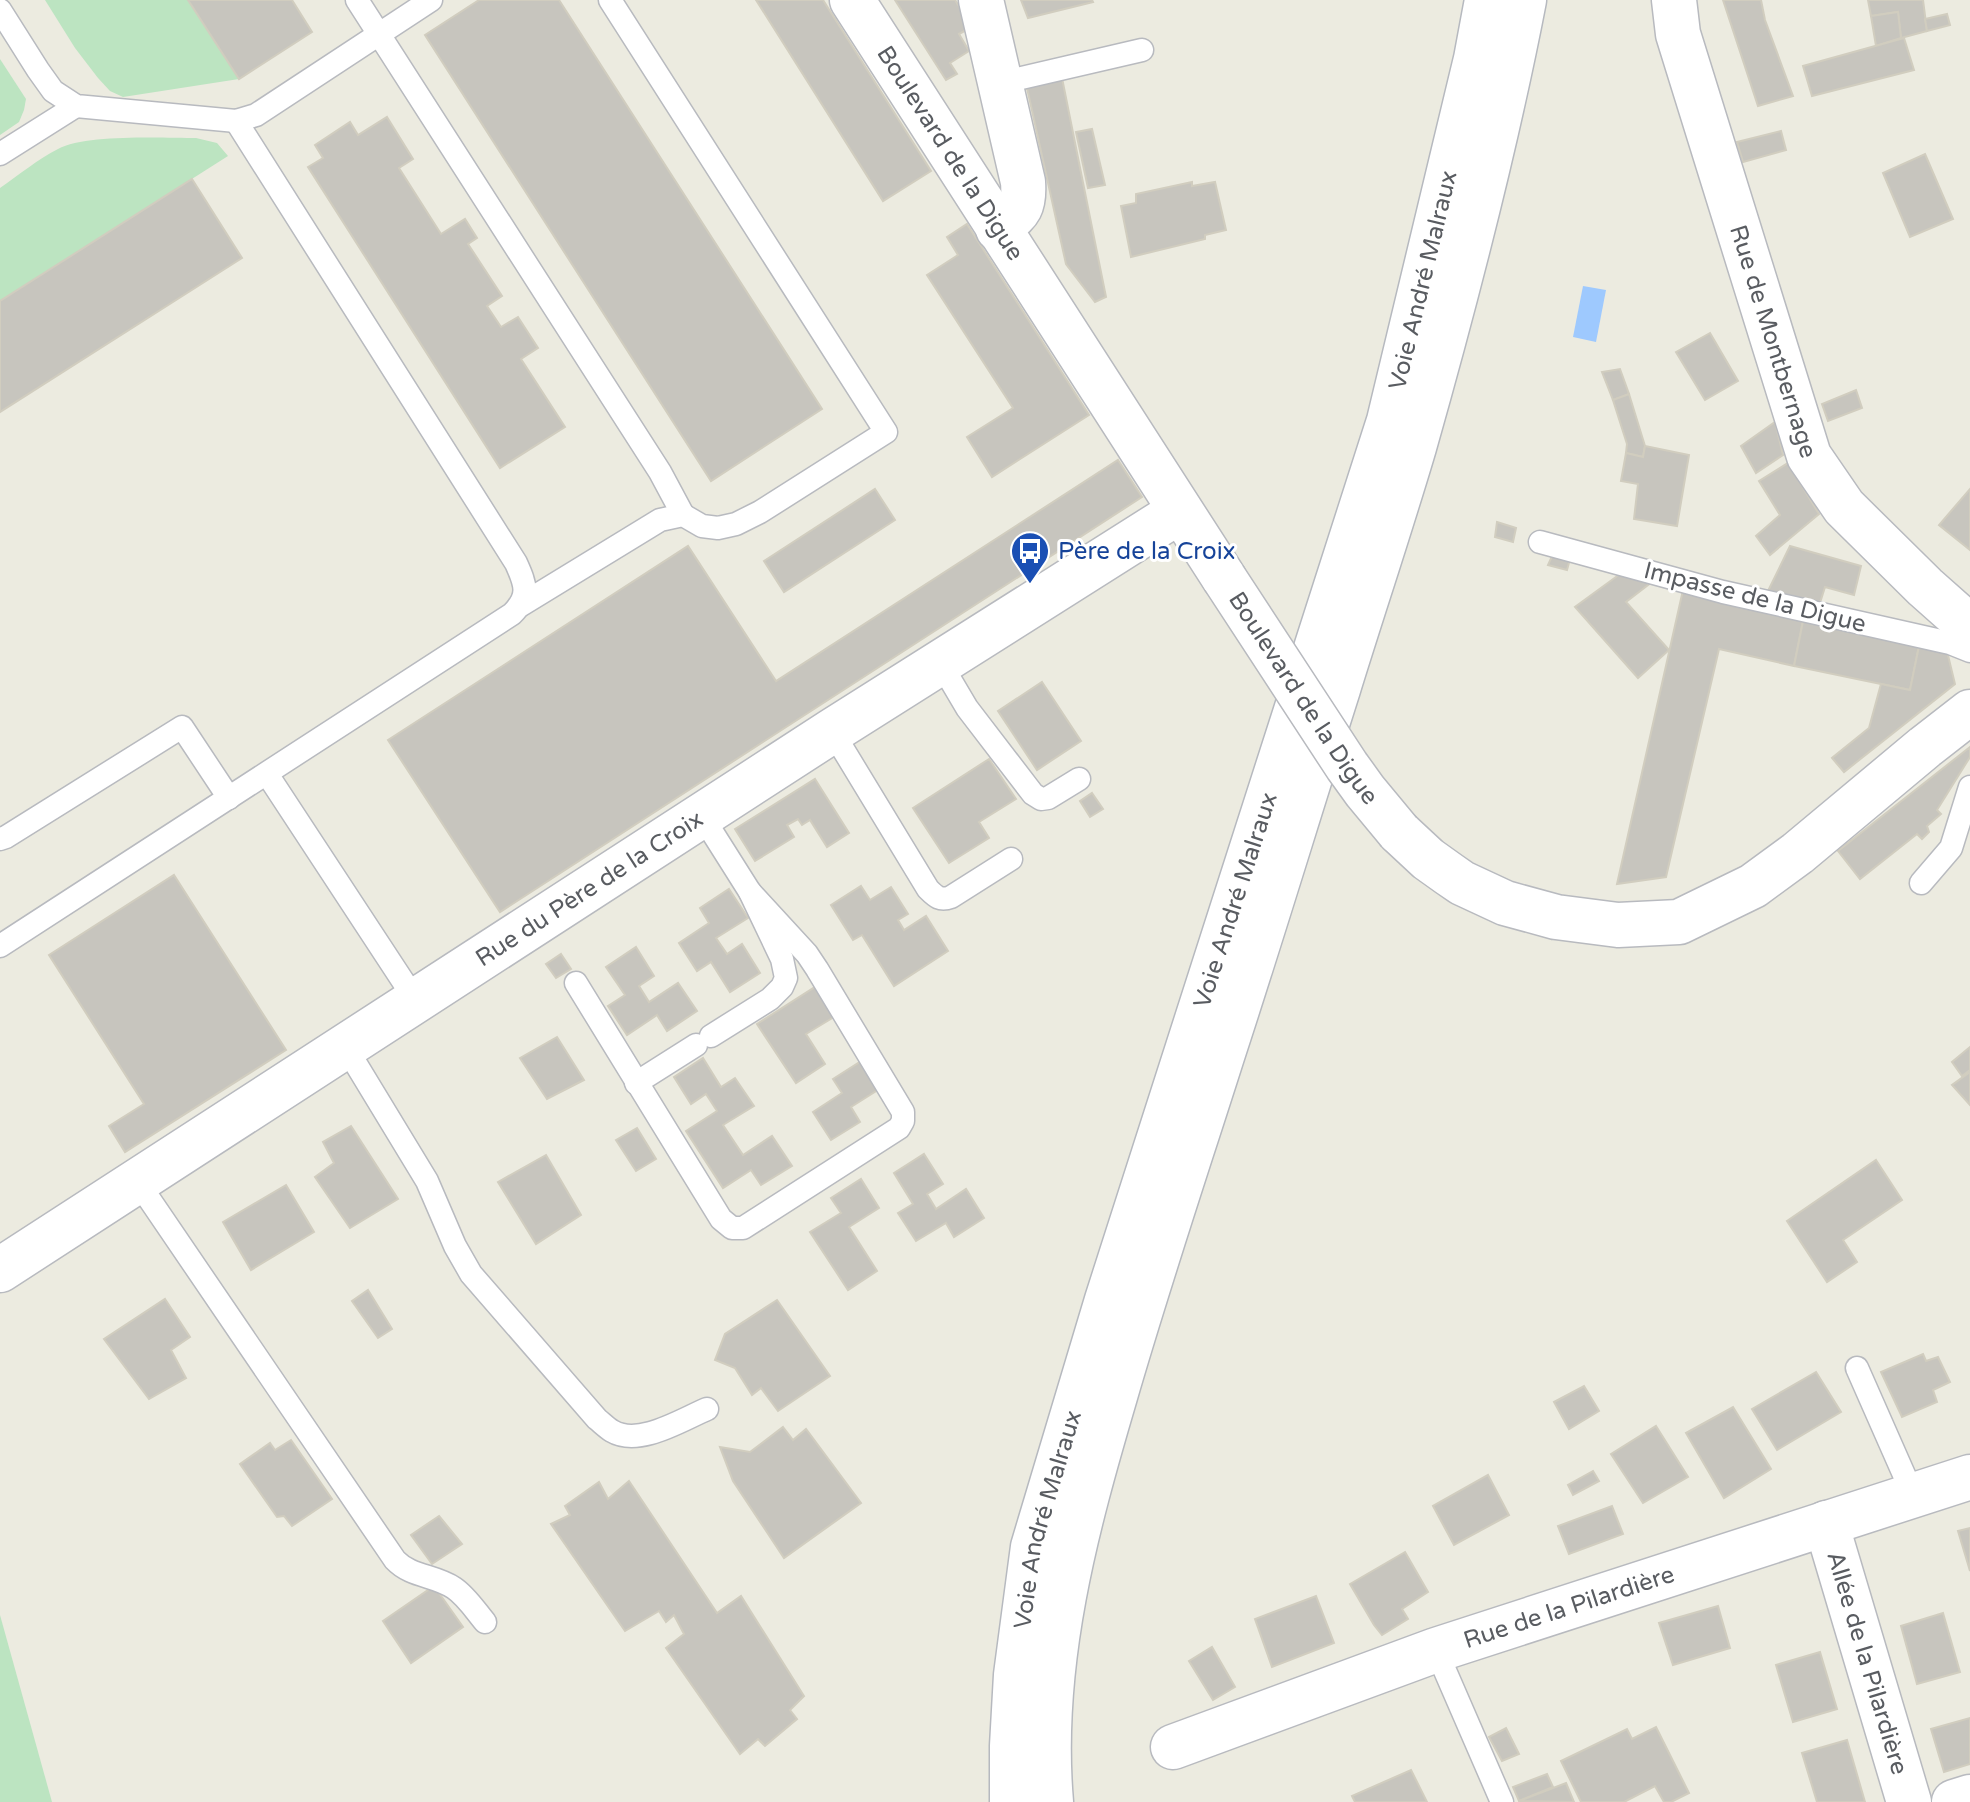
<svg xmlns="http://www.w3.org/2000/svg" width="1970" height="1802" viewBox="0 0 1970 1802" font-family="'Varela Round',sans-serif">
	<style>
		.green { fill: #bce4c1 }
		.water { fill: #9ec9fe }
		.building { fill: #c7c5be; stroke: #d1cdbf; stroke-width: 2 }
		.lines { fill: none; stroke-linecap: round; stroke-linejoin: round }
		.service-casing { stroke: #b8babf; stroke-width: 25 }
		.minor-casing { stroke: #b8babf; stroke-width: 47 }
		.tertiary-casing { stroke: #b8babf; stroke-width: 47 }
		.secondary-casing { stroke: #b6b9bf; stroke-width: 47 }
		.service { stroke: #fff; stroke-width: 22 }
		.minor { stroke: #fff; stroke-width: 44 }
		.tertiary { stroke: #fff; stroke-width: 44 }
		.secondary { stroke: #fff; stroke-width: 44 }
		.tertiary-bridge-casing { stroke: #b8babf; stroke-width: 47; stroke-linecap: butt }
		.tertiary-bridge { stroke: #fff; stroke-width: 44 }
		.labels { text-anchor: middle; stroke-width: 6; stroke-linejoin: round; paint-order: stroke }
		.street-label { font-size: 24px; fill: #595c61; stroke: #fff }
		.transit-label { font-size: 24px; fill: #164399; stroke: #fff; text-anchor: start }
	</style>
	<rect width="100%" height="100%" fill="#ecebe0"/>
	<g class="green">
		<polygon points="45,0 188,0 239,79 123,97 110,91 98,78 75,48"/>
		<polygon points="0,59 26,99 24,110 19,122 0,135"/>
		<path d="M196 138 217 143 228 156 0 301V188C19 175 38 159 58 149 85 134 163 138 196 138Z"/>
		<polygon points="0,1615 52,1802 0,1802"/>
	</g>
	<polygon class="water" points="1583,286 1606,290 1596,342 1573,337"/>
	<g class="building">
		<polygon points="188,0 292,0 312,32 239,79"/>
		<polygon points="479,0 559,0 822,409 711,481 425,35"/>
		<polygon points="756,0 823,0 931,171 883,201"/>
		<polygon points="895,0 955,0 972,27 959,34 969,51 950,63 957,74 946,80"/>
		<polygon points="1021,0 1092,0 1093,2 1028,18"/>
		<polygon points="1723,0 1761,0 1765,20 1793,96 1758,106"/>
		<polygon points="1868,0 1923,0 1927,31 1901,38 1898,12 1871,16"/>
		<polygon points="1898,12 1901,38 1876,46 1871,16"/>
		<polygon points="1947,14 1950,25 1927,31 1925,19"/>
		<polygon points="1904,38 1914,70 1812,96 1803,66"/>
		<polygon points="1062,78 1106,297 1095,302 1066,264 1027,88"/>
		<polygon points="387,117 413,159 399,168 441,234 465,219 477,238 468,244 502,296 487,306 501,327 518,317 538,348 521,359 565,427 500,468 308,167 323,158 315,145 350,122 358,135"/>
		<polygon points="1092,129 1105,185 1088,188 1076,132"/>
		<polygon points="1781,131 1786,150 1743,162 1737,142"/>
		<polygon points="1925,154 1953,219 1910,237 1883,173"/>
		<polygon points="192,179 242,258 0,412 0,301"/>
		<polygon points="1192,182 1192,186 1215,182 1226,230 1205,235 1205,239 1131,257 1121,206 1136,203 1136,194"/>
		<polygon points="967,224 1089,415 992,477 967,437 1013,408 927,275 958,255 947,237"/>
		<polygon points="1710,333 1738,381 1705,400 1676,352"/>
		<polygon points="1620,369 1629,394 1613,400 1602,372"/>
		<polygon points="1856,390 1862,408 1828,421 1822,404"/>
		<polygon points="1629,394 1645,446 1643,457 1626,453 1627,444 1613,400"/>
		<polygon points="1775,422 1783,455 1756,473 1741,446"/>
		<polygon points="1645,446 1689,455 1677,526 1634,519 1638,484 1621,481 1626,453 1643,457"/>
		<polygon points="1118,460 1142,497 500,912 388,740 688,546 776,681"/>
		<polygon points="1788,463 1819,514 1770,555 1756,536 1780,515 1759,481"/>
		<polygon points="875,489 895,520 784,592 764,561"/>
		<polygon points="1970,489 1970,550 1939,525"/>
		<polygon points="1497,522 1516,528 1513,542 1495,537"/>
		<polygon points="1790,546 1861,566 1854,595 1825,587 1819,606 1766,595"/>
		<polygon points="1553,554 1570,559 1567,570 1548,565"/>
		<polygon points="1620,574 1652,582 1626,602 1669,650 1638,678 1575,607"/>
		<polygon points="1683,590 1803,621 1794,666 1719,649 1666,877 1617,884"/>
		<polygon points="1803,621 1919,646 1910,690 1794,666"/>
		<polygon points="1919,646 1947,651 1955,684 1844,772 1832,758 1869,728 1881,684 1910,690"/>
		<polygon points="1042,682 1081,741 1037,770 998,711"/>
		<polygon points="1970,747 1970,757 1937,810 1941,814 1927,826 1929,832 1922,839 1917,834 1860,879 1838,851"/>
		<polygon points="989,759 1016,799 979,822 989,838 949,863 913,808"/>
		<polygon points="815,779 849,833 827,847 810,820 802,825 798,819 787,825 794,837 755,861 735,829"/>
		<polygon points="1092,793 1103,809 1090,817 1080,801"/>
		<polygon points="174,875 286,1050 125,1152 109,1126 144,1104 49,955"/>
		<polygon points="861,886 870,900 891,887 908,914 898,920 904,930 926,916 948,951 894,986 862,935 853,940 831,905"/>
		<polygon points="729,889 748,918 716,938 727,954 742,944 760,973 730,992 711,962 697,971 679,943 709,923 700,908"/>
		<polygon points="636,947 654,976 639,986 649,1002 678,983 697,1011 667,1031 657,1015 627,1035 608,1006 625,995 606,967"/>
		<polygon points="561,954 571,969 556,978 546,964"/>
		<polygon points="815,987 834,1017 806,1034 825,1064 796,1083 757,1024"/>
		<polygon points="557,1037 584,1080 547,1099 520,1058"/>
		<polygon points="1970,1047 1970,1070 1962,1076 1952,1062"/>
		<polygon points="703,1058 721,1087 735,1078 754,1106 723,1125 743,1155 772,1136 792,1166 761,1185 751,1170 723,1188 686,1131 717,1111 706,1094 691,1104 674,1077"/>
		<polygon points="863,1060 881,1088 851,1107 860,1122 831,1140 813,1112 842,1093 833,1079"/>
		<polygon points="1970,1072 1970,1105 1952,1085"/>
		<polygon points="351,1126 398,1199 350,1228 315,1177 334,1163 323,1142"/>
		<polygon points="637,1128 656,1159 636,1171 616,1140"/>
		<polygon points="924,1154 943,1184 927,1194 936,1209 966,1189 984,1218 954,1237 946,1223 916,1241 898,1213 913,1204 894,1173"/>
		<polygon points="546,1155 581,1215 536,1244 498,1182"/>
		<polygon points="1876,1160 1902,1200 1843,1240 1857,1262 1827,1282 1787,1221"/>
		<polygon points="861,1179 879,1208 849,1227 877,1271 848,1290 810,1232 841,1213 831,1198"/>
		<polygon points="286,1185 314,1232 251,1270 223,1222"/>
		<polygon points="368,1290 392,1329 378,1338 352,1301"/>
		<polygon points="165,1299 190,1337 171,1350 186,1378 149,1399 104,1339"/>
		<polygon points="777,1300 830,1376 778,1411 761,1388 752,1395 735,1368 715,1360 725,1334"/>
		<polygon points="1923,1354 1926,1361 1938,1357 1950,1382 1933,1390 1937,1402 1902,1417 1881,1372"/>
		<polygon points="1816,1372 1841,1412 1777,1450 1752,1409"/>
		<polygon points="1584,1386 1599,1411 1569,1429 1554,1402"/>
		<polygon points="1733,1407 1771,1469 1724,1498 1686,1433"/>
		<polygon points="1656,1426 1688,1477 1643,1503 1611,1454"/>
		<polygon points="783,1427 793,1440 806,1429 861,1503 784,1558 733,1481 720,1447 750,1452"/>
		<polygon points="291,1440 332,1499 292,1526 284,1516 277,1517 240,1464 270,1443 275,1450"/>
		<polygon points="1593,1471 1599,1481 1573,1495 1568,1485"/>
		<polygon points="1488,1475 1509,1515 1454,1545 1433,1506"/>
		<polygon points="629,1481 717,1613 741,1596 804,1696 790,1710 797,1719 765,1746 758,1739 740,1754 666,1648 684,1634 674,1615 666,1622 659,1611 625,1631 551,1524 570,1515 565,1506 599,1482 608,1499"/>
		<polygon points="1612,1506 1623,1534 1569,1554 1558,1526"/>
		<polygon points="439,1516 462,1544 432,1564 411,1535"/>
		<polygon points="1970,1528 1970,1571 1958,1531"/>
		<polygon points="1405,1552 1428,1592 1402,1609 1408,1619 1382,1635 1374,1625 1350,1584"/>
		<polygon points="434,1586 463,1627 411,1663 383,1621"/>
		<polygon points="1316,1596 1334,1643 1272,1667 1255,1619"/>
		<polygon points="1718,1606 1730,1648 1673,1665 1659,1623"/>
		<polygon points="1943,1613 1960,1672 1917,1684 1901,1626"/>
		<polygon points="1212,1647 1235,1687 1213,1700 1189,1661"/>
		<polygon points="1820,1652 1837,1709 1793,1722 1776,1665"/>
		<polygon points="1970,1718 1970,1764 1944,1772 1931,1729"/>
		<polygon points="1656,1727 1689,1793 1671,1802 1664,1802 1655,1786 1624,1802 1581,1802 1561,1761 1627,1729 1632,1739"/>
		<polygon points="1506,1728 1519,1754 1502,1761 1489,1737"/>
		<polygon points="1847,1740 1865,1802 1817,1802 1802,1753"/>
		<polygon points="1411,1770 1427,1802 1355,1802 1352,1796"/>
		<polygon points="1547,1774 1553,1787 1519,1801 1513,1787"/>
		<polygon points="1566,1783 1574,1802 1519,1801"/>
	</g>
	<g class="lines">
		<g class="service-casing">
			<g id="service">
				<polyline points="357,0 660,472 683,515"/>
				<polyline points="0,10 38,70 53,91 76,106 236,121 256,115 431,0"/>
				<polyline points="1000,83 1142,50"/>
				<polyline points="0,154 76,106"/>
				<polyline points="1540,542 1723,592 1950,643 1970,651"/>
				<polyline points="521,605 660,520 683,515 702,526 718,528 736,524 760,512 886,432 610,0"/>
				<polyline points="941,664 967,708 1033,794 1041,799 1048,798 1079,779"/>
				<path d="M832 731 928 889C936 897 940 901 951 897L1011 859"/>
				<polyline points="267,774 416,1001"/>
				<polyline points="702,816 750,892 782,959 786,978 782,987 770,999 711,1036"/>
				<polyline points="0,839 6,837 182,727 229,798"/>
				<polyline points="1921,883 1951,848 1970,787"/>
				<path d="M0 946 512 614C530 596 526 585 516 563L236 121"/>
				<polyline points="576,983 721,1219 732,1228 743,1228 899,1128 903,1121 903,1112 817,969 807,954 750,892"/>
				<path d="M345 1046 427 1181 455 1246 471 1274 597 1419C602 1423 607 1428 612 1431 639 1447 681 1420 707 1409"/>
				<polyline points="636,1083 696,1045"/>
				<path d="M137 1181 395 1560C411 1577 435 1575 454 1588 466 1596 475 1610 485 1622"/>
				<polyline points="1857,1368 1913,1495"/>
				<polyline points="1436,1650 1502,1802"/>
			</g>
		</g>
		<g class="minor-casing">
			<g id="minor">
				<path d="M981 0 1023 182C1025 210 1018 212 998 229"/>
				<path id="s1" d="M1674 0 1678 34 1809 456 1844 507 1925 587 1970 627"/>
				<path id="s2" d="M0 1270 832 731 1180 511"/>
				<path id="s3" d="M1826 1523 1909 1802"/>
				<path id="s4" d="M1173 1747 1436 1650 1970 1477"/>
				<polyline points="1954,1802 1970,1797"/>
			</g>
		</g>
		<g class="tertiary-casing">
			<g id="tertiary">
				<path id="s5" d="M852 0 1224 578"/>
				<polyline points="1399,832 1428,859 1449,874 1462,883 1505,903 1556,917 1618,925 1679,922 1753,886 1798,853 1925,747 1970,712"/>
			</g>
		</g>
		<g class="secondary-casing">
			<g id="secondary">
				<path id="s6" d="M1012 1802V1746L1016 1675 1033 1547 1107 1300 1389 421 1476 59 1487 0"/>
				<path d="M1051 1802C1039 1663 1076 1528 1115 1396 1148 1282 1186 1169 1222 1056 1262 934 1299 811 1338 689 1363 608 1390 528 1414 447 1456 299 1495 150 1524 0"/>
			</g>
		</g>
		<use href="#service" class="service"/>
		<use href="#minor" class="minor"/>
		<use href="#tertiary" class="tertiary"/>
		<use href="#secondary" class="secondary"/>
		<g class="tertiary-bridge-casing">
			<g id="tertiary-bridge">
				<path id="s7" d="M1224 578 1347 766 1365 791 1399 832"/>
			</g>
		</g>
		<use href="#tertiary-bridge" class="tertiary-bridge"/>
	</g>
	<defs>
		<g id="bus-pin" transform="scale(2)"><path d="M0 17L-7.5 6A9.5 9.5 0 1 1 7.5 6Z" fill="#1a4fb4" stroke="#fff"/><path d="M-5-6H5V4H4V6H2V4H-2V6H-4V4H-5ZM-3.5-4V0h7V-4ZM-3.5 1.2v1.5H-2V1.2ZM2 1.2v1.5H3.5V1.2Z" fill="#fff"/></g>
	</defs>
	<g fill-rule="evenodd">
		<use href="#bus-pin" x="1030" y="551"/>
	</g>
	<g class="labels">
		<g class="street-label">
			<text dy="8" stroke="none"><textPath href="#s5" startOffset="182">Boulevard de la Digue</textPath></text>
			<text dy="8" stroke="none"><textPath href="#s6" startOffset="1582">Voie André Malraux</textPath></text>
			<text dy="8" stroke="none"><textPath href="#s1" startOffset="356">Rue de Montbernage</textPath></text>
			<text transform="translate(1755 597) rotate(14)" y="8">Impasse de la Digue</text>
			<text dy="8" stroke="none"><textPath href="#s7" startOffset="144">Boulevard de la Digue</textPath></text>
			<text dy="8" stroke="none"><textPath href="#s2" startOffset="702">Rue du Père de la Croix</textPath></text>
			<text dy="8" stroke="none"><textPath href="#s6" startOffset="934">Voie André Malraux</textPath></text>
			<text dy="8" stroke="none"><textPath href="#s6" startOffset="286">Voie André Malraux</textPath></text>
			<text dy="8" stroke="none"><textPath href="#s4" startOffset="420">Rue de la Pilardière</textPath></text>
			<text dy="8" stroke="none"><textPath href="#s3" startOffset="146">Allée de la Pilardière</textPath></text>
		</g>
		<g class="transit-label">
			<text x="1058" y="559">Père de la Croix</text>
		</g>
	</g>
</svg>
